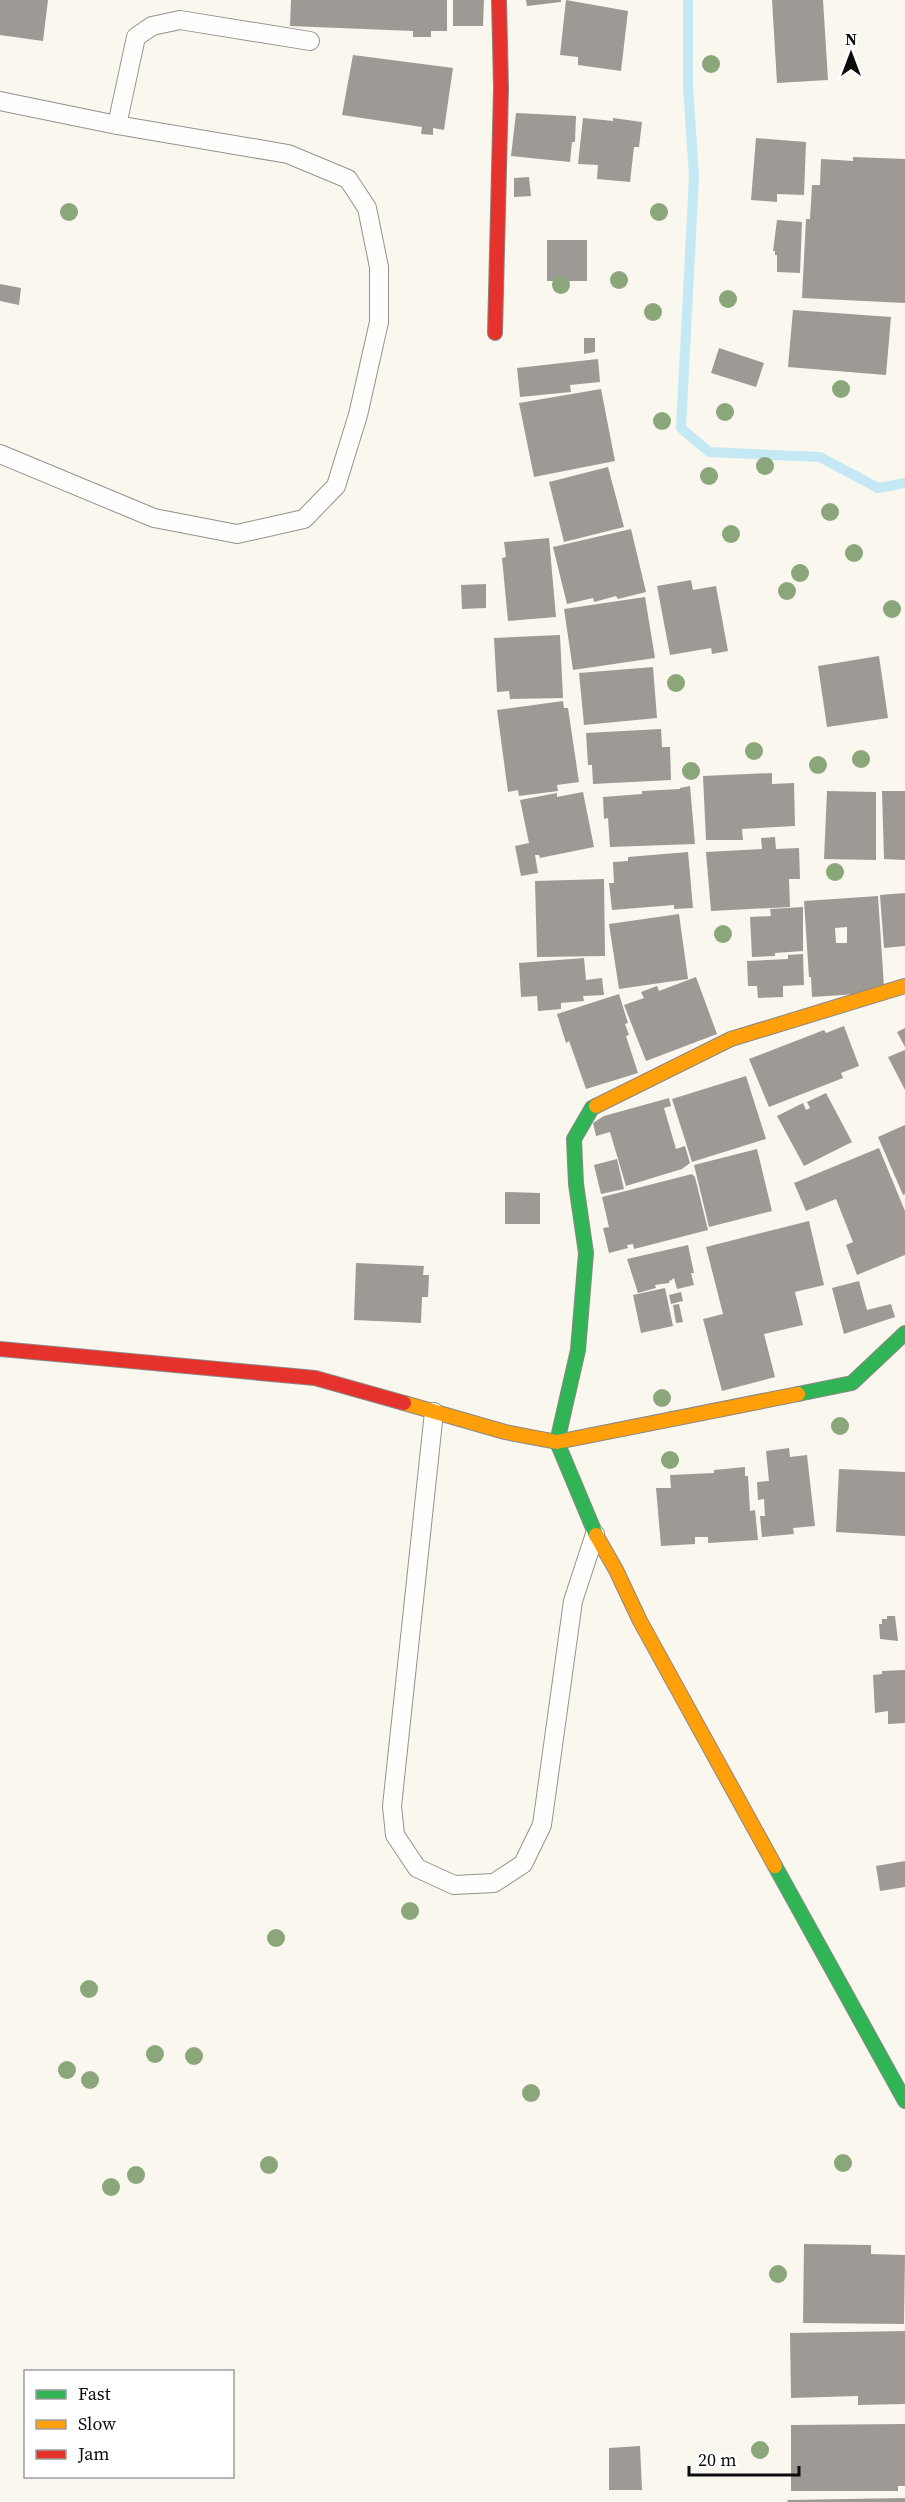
<svg xmlns="http://www.w3.org/2000/svg" width="905" height="2502" viewBox="0 0 905 2502" font-family="'Source Serif 4',serif">
	<style>
		.lines { fill: none; stroke-linecap: round; stroke-linejoin: round }
		.stream { stroke: #c5e8f5; stroke-width: 10 }
		.building { fill: #9d9a95; fill-rule: evenodd }
		.lane-casing { stroke: #93928e; stroke-width: 20 }
		.fast-casing { stroke: #8a8885; stroke-width: 16 }
		.slow-casing { stroke: #8a8885; stroke-width: 16 }
		.jam-casing { stroke: #8a8885; stroke-width: 16 }
		.lane { stroke: #fefefd; stroke-width: 18 }
		.fast { stroke: #30b455; stroke-width: 14 }
		.slow { stroke: #ff9f0a; stroke-width: 14 }
		.jam { stroke: #e5322d; stroke-width: 14 }
		.tree { fill: #8aa67a }
	</style>
	<rect width="100%" height="100%" fill="#faf7ef"/>
	<g class="lines">
		<polyline class="stream" points="688,0 688,86 694,177 681,428 709,452 820,457 878,488 905,483"/>
	</g>
	<g class="building">
		<polygon points="0,0 48,0 43,41 0,35"/>
		<polygon points="291,0 447,0 447,31 431,31 431,37 413,37 413,31 290,26"/>
		<polygon points="453,0 484,0 483,26 453,26"/>
		<polygon points="526,0 561,0 561,2 527,6"/>
		<polygon points="566,0 628,11 621,71 578,65 578,57 560,55"/>
		<polygon points="772,0 823,0 828,80 777,83"/>
		<polygon points="353,55 453,68 444,130 433,128 433,135 421,134 422,127 342,115"/>
		<polygon points="516,113 576,116 575,142 572,142 570,162 511,156"/>
		<polygon points="583,118 613,121 613,118 642,122 639,147 634,147 630,182 597,179 598,165 578,164"/>
		<polygon points="756,138 806,142 804,195 777,194 777,202 751,200"/>
		<polygon points="853,157 905,159 905,303 802,298 806,219 810,219 812,185 820,185 821,159 853,161"/>
		<polygon points="529,177 531,196 514,197 514,178"/>
		<polygon points="777,220 802,222 800,273 777,272 777,255 775,255 775,251 773,251"/>
		<rect x="547" y="240" width="40" height="41"/>
		<polygon points="0,284 21,288 19,305 0,301"/>
		<polygon points="793,310 891,317 886,375 788,367"/>
		<polygon points="584,338 595,338 595,352 584,354"/>
		<polygon points="719,348 764,363 756,387 711,373"/>
		<polygon points="598,359 600,382 570,385 571,392 520,397 517,368"/>
		<polygon points="601,389 615,461 534,477 519,403"/>
		<polygon points="608,467 624,527 564,542 549,482"/>
		<polygon points="631,529 646,592 618,599 616,596 594,602 593,598 567,604 553,547"/>
		<polygon points="549,538 556,617 508,621 502,558 506,557 504,542"/>
		<polygon points="691,580 693,590 716,586 728,651 712,654 711,648 670,655 657,586"/>
		<polygon points="486,584 486,608 462,609 461,585"/>
		<polygon points="645,597 655,658 573,670 564,609"/>
		<polygon points="560,635 563,698 510,699 509,691 497,692 494,638"/>
		<polygon points="879,656 888,718 827,727 818,666"/>
		<polygon points="653,667 657,718 584,725 579,673"/>
		<polygon points="563,701 564,708 568,708 579,782 557,785 558,791 519,796 518,790 508,792 497,710"/>
		<polygon points="661,729 662,747 670,747 671,780 593,784 592,765 588,765 586,733"/>
		<polygon points="772,773 772,784 794,783 795,826 742,829 743,840 706,840 703,776"/>
		<polygon points="690,786 695,844 610,847 608,818 604,819 603,797 642,794 642,791 680,789 680,788"/>
		<polygon points="827,791 876,792 876,860 824,859"/>
		<polygon points="882,791 905,791 905,860 884,859"/>
		<polygon points="583,792 594,847 540,858 539,855 535,855 538,873 521,876 515,846 529,843 520,800 557,793 557,797"/>
		<polygon points="775,837 776,849 799,848 800,879 789,879 790,907 711,911 706,852 762,849 761,838"/>
		<polygon points="688,852 693,908 674,909 674,905 612,910 609,883 614,883 613,862 628,861 628,857"/>
		<polygon points="604,879 605,956 537,957 535,881"/>
		<polygon points="905,893 905,946 884,948 880,895"/>
		<path d="M878 896 884 987 857 994 812 997 811 977H809L804 901ZM847 927V943H836L835 928Z"/>
		<polygon points="803,907 803,951 775,953 775,956 752,957 750,917 771,916 770,909"/>
		<polygon points="679,914 688,979 619,989 609,924"/>
		<polygon points="803,954 804,985 783,986 783,997 758,998 757,986 748,986 747,961 788,959 788,955"/>
		<polygon points="584,958 586,980 602,978 604,995 583,996 584,1001 561,1003 561,1009 538,1011 537,996 521,997 519,963"/>
		<polygon points="696,977 717,1034 646,1061 624,1005 644,998 641,992 657,986 659,991"/>
		<polygon points="619,994 628,1023 625,1024 629,1035 626,1036 638,1073 586,1089 573,1052 569,1041 566,1043 557,1014"/>
		<polygon points="844,1026 859,1066 841,1073 843,1078 769,1107 749,1059 824,1030 826,1033"/>
		<polygon points="905,1028 905,1047 897,1032"/>
		<polygon points="905,1050 905,1090 888,1057"/>
		<polygon points="746,1076 766,1139 692,1162 672,1099"/>
		<polygon points="826,1093 852,1142 804,1166 777,1116 803,1103 806,1110 810,1108 807,1102"/>
		<polygon points="669,1098 671,1106 664,1108 676,1149 685,1146 690,1163 682,1169 626,1186 610,1132 596,1136 593,1123 604,1116"/>
		<polygon points="905,1125 905,1194 903,1195 878,1137"/>
		<polygon points="879,1148 905,1211 905,1255 857,1275 846,1245 853,1242 836,1199 806,1211 794,1183"/>
		<polygon points="757,1149 772,1211 709,1227 694,1165"/>
		<polygon points="617,1159 624,1189 601,1194 594,1165"/>
		<polygon points="692,1174 695,1177 708,1230 634,1249 633,1244 627,1245 628,1248 609,1253 603,1228 609,1227 602,1197"/>
		<polygon points="505,1192 540,1193 540,1224 505,1224"/>
		<polygon points="809,1221 824,1285 795,1292 803,1325 764,1334 775,1377 722,1391 703,1319 723,1314 706,1247"/>
		<polygon points="688,1245 694,1273 691,1273 694,1285 677,1289 674,1278 670,1281 670,1279 669,1283 655,1285 656,1288 638,1293 627,1259"/>
		<polygon points="356,1263 424,1266 423,1275 429,1275 428,1297 422,1297 421,1323 354,1320"/>
		<polygon points="859,1281 867,1310 891,1304 895,1317 844,1334 832,1288"/>
		<polygon points="665,1288 673,1326 641,1333 633,1295"/>
		<polygon points="681,1292 683,1301 671,1304 669,1295"/>
		<polygon points="679,1304 683,1322 676,1323 673,1305"/>
		<polygon points="789,1448 790,1457 807,1455 815,1526 793,1528 794,1534 762,1537 760,1516 765,1516 764,1499 758,1500 757,1482 769,1481 766,1451"/>
		<polygon points="745,1467 745,1476 748,1476 750,1511 755,1510 758,1540 708,1543 708,1537 695,1537 695,1544 661,1546 656,1488 671,1488 670,1475 714,1473 714,1470"/>
		<polygon points="839,1469 905,1472 905,1536 836,1532"/>
		<polygon points="887,1616 895,1616 898,1641 880,1639 879,1624 882,1624 882,1619 887,1619"/>
		<polygon points="905,1670 905,1723 888,1724 888,1711 875,1713 873,1675 882,1674 882,1671"/>
		<polygon points="905,1861 905,1887 880,1891 876,1866"/>
		<polygon points="804,2244 871,2245 871,2254 905,2255 904,2324 803,2323"/>
		<polygon points="905,2331 905,2404 858,2405 858,2396 791,2398 790,2333"/>
		<polygon points="905,2424 905,2486 898,2486 898,2491 791,2491 791,2425"/>
		<polygon points="640,2446 642,2490 609,2490 609,2448"/>
		<polygon points="905,2498 905,2502 788,2502 787,2500"/>
	</g>
	<g class="lines">
		<g class="lane-casing">
			<g id="lane">
				<polyline points="0,101 117,125 288,154 348,179 367,208 379,267 379,322 358,415 336,486 304,519 237,534 154,518 0,454"/>
				<polyline points="117,125 136,37 152,26 180,20 310,41"/>
				<polyline points="434,1412 392,1806 395,1835 417,1868 454,1885 494,1883 523,1864 542,1825 573,1601 595,1534"/>
			</g>
		</g>
		<g class="fast-casing">
			<g id="fast">
				<polyline points="596,1106 592,1108 574,1139 576,1184 586,1253 578,1350 557,1442 596,1535"/>
				<polyline points="798,1394 852,1383 905,1333"/>
				<polyline points="775,1866 905,2101"/>
			</g>
		</g>
		<g class="slow-casing">
			<g id="slow">
				<polyline points="596,1106 731,1039 905,986"/>
				<polyline points="404,1403 505,1432 557,1442 798,1394"/>
				<polyline points="596,1535 616,1570 640,1621 775,1866"/>
			</g>
		</g>
		<g class="jam-casing">
			<g id="jam">
				<polyline points="495,333 501,88 499,0"/>
				<polyline points="0,1349 315,1378 404,1403"/>
			</g>
		</g>
		<use href="#lane" class="lane"/>
		<use href="#fast" class="fast"/>
		<use href="#slow" class="slow"/>
		<use href="#jam" class="jam"/>
	</g>
	<g class="tree">
		<circle cx="711" cy="64" r="9"/>
		<circle cx="69" cy="212" r="9"/>
		<circle cx="659" cy="212" r="9"/>
		<circle cx="619" cy="280" r="9"/>
		<circle cx="561" cy="285" r="9"/>
		<circle cx="728" cy="299" r="9"/>
		<circle cx="653" cy="312" r="9"/>
		<circle cx="841" cy="389" r="9"/>
		<circle cx="725" cy="412" r="9"/>
		<circle cx="662" cy="421" r="9"/>
		<circle cx="765" cy="466" r="9"/>
		<circle cx="709" cy="476" r="9"/>
		<circle cx="830" cy="512" r="9"/>
		<circle cx="731" cy="534" r="9"/>
		<circle cx="854" cy="553" r="9"/>
		<circle cx="800" cy="573" r="9"/>
		<circle cx="787" cy="591" r="9"/>
		<circle cx="892" cy="609" r="9"/>
		<circle cx="676" cy="683" r="9"/>
		<circle cx="754" cy="751" r="9"/>
		<circle cx="861" cy="759" r="9"/>
		<circle cx="818" cy="765" r="9"/>
		<circle cx="691" cy="771" r="9"/>
		<circle cx="835" cy="872" r="9"/>
		<circle cx="723" cy="934" r="9"/>
		<circle cx="662" cy="1398" r="9"/>
		<circle cx="840" cy="1426" r="9"/>
		<circle cx="670" cy="1460" r="9"/>
		<circle cx="410" cy="1911" r="9"/>
		<circle cx="276" cy="1938" r="9"/>
		<circle cx="89" cy="1989" r="9"/>
		<circle cx="155" cy="2054" r="9"/>
		<circle cx="194" cy="2056" r="9"/>
		<circle cx="67" cy="2070" r="9"/>
		<circle cx="90" cy="2080" r="9"/>
		<circle cx="531" cy="2093" r="9"/>
		<circle cx="843" cy="2163" r="9"/>
		<circle cx="269" cy="2165" r="9"/>
		<circle cx="136" cy="2175" r="9"/>
		<circle cx="111" cy="2187" r="9"/>
		<circle cx="778" cy="2274" r="9"/>
		<circle cx="760" cy="2450" r="9"/>
	</g>
	<rect x="24" y="2370" width="210" height="108" fill="#ffffff" stroke="#9e9e9e" stroke-width="1.5"/>
	<rect x="36" y="2390" width="30" height="9" fill="#30b455" stroke="#9e9e9e" stroke-width="1.5"/>
	<text x="78" y="2400" font-size="18" fill="#0c0c0c">Fast</text>
	<rect x="36" y="2420" width="30" height="9" fill="#ff9f0a" stroke="#9e9e9e" stroke-width="1.5"/>
	<text x="78" y="2430" font-size="18" fill="#0c0c0c">Slow</text>
	<rect x="36" y="2450" width="30" height="9" fill="#e5322d" stroke="#9e9e9e" stroke-width="1.5"/>
	<text x="78" y="2460" font-size="18" fill="#0c0c0c">Jam</text>
	<g transform="translate(851 54)" stroke="#ffffff" stroke-width="4.5" paint-order="stroke">
	<path d="M0-4.5L10 22L0 15L-10 22Z" fill="#0c0c0c"/>
	<text y="-9" font-size="16" font-weight="bold" text-anchor="middle" fill="#0c0c0c">N</text>
	</g>
	<path d="M689 2466v9h110v-9" fill="none" stroke="#0c0c0c" stroke-width="3"/>
	<text x="698" y="2466" font-size="18" fill="#0c0c0c" stroke="#ffffff" stroke-width="4.5" paint-order="stroke">20 m</text>
</svg>
